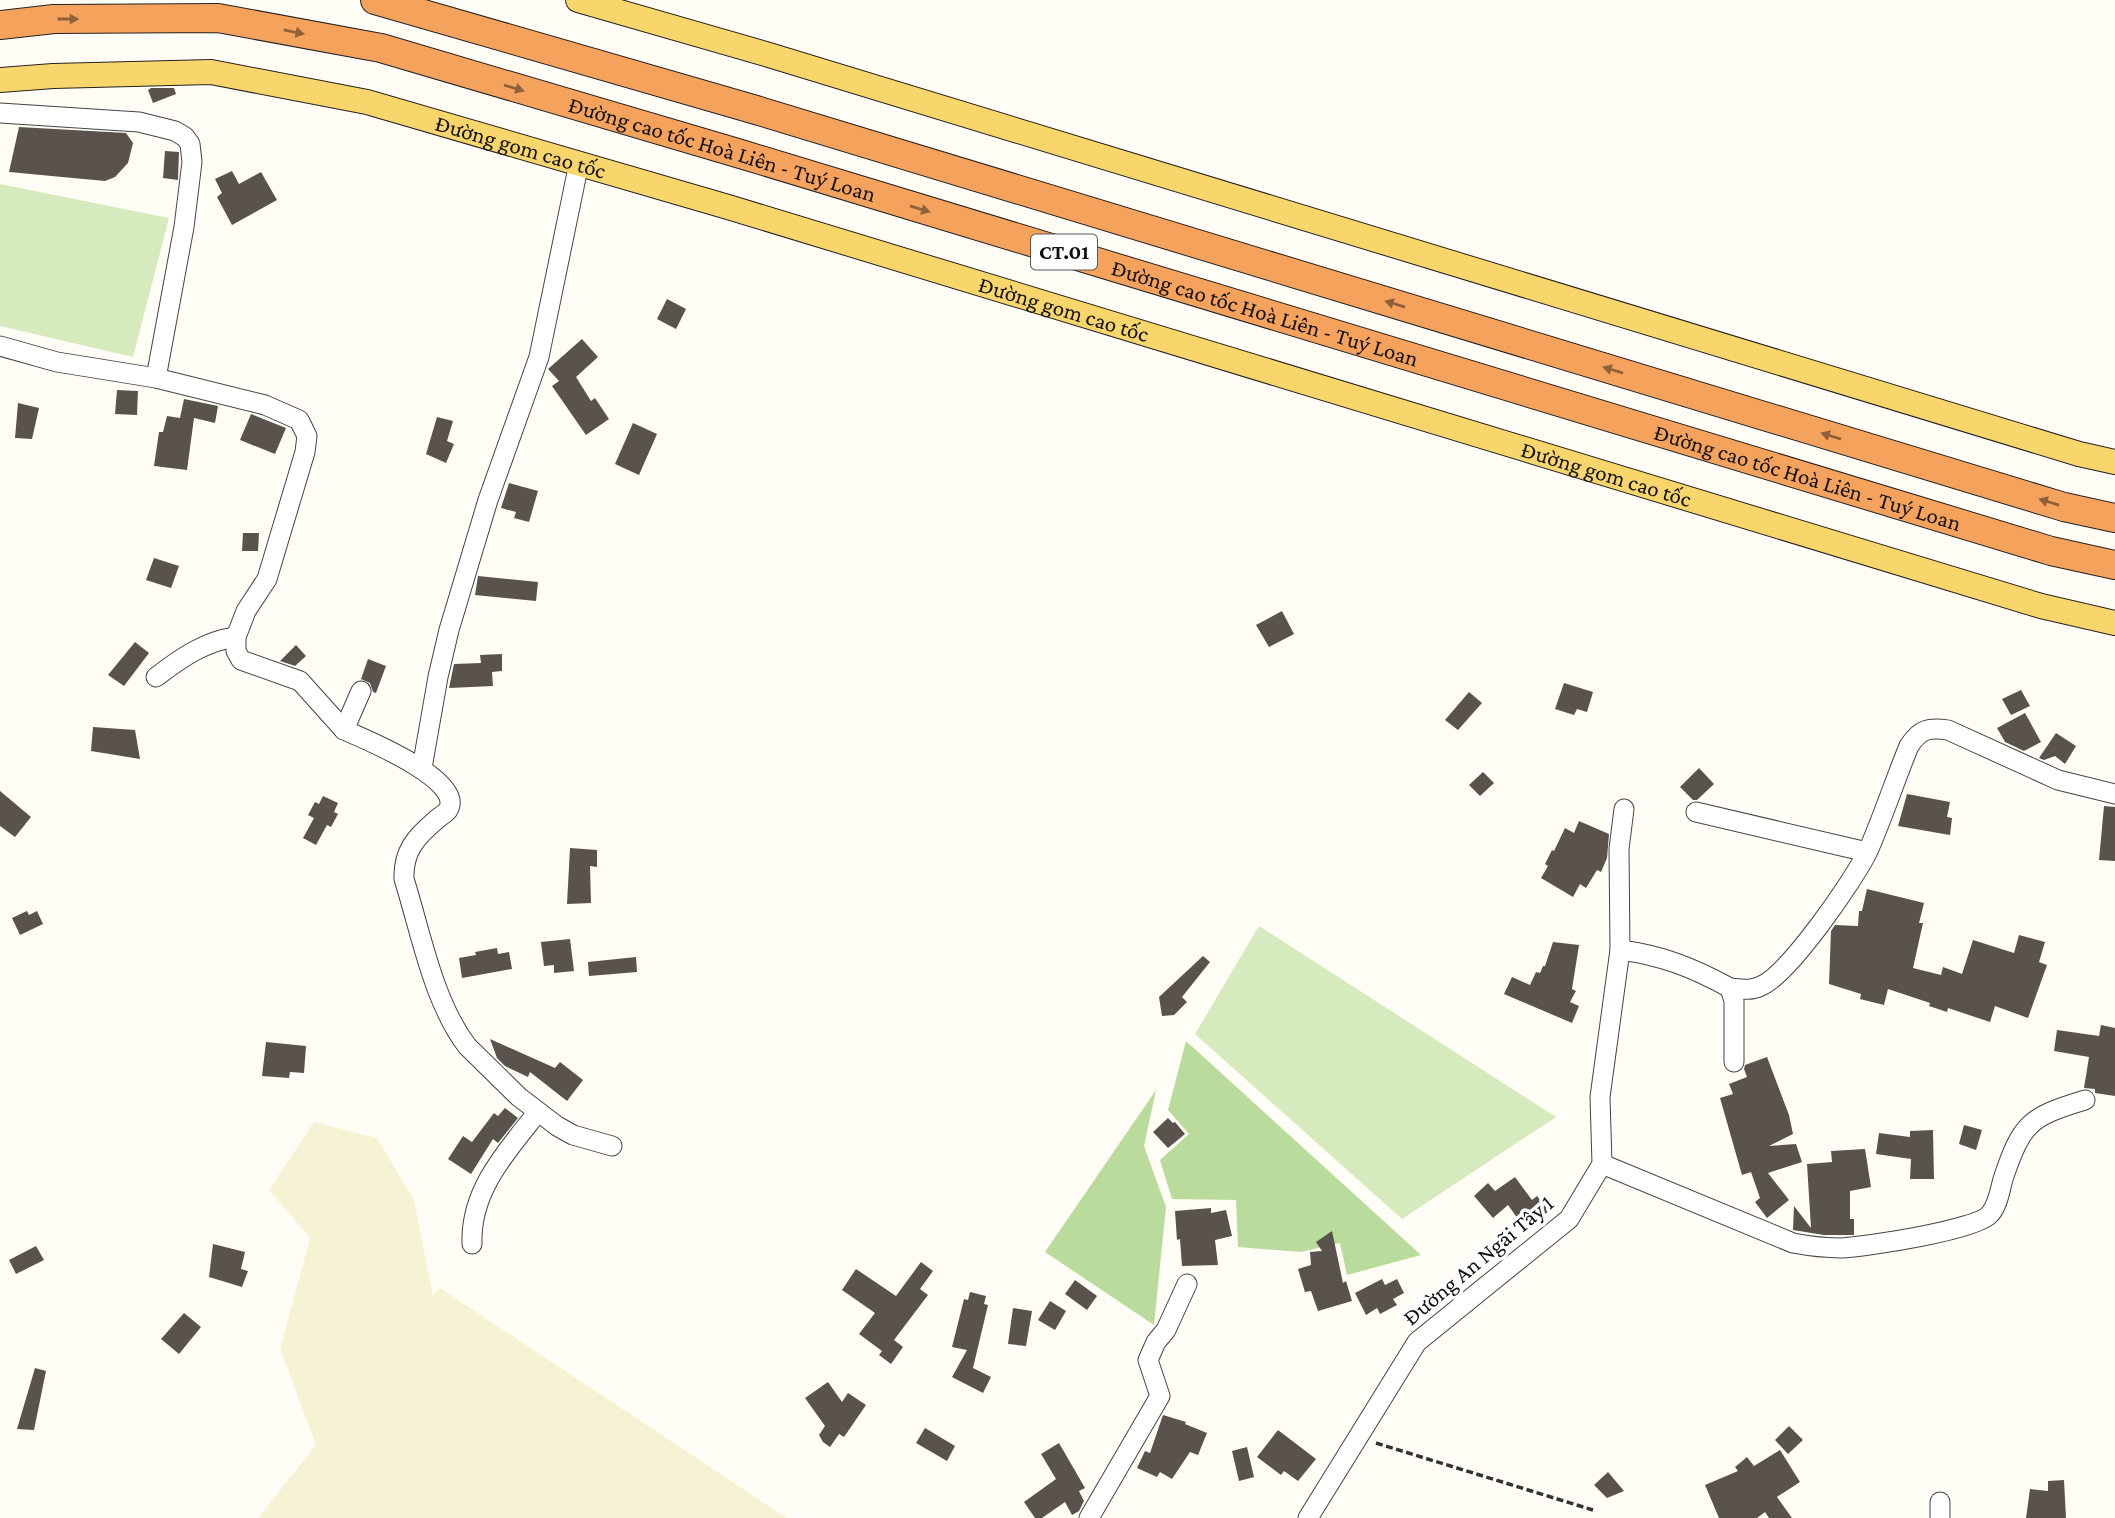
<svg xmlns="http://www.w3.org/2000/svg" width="2115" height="1518" viewBox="0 0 2115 1518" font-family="'Crimson Pro',serif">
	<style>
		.farmland { fill: #f6f3d4 }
		.green { fill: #d5ebbd }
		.forest { fill: #b9dc9c }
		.building { fill: #5a524d }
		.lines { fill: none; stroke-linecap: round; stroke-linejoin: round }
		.minor-casing { stroke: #444; stroke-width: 21 }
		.major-casing { stroke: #222; stroke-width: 26 }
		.highway-casing { stroke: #222; stroke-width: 30 }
		.path { stroke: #333; stroke-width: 3.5; stroke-dasharray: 7 3.5; stroke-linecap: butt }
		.minor { stroke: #fff; stroke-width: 19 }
		.major { stroke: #f9d66b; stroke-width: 24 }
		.highway { stroke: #f5a25d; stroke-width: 28 }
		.oneway { fill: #8e613b }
		.labels { text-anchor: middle; stroke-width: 7; stroke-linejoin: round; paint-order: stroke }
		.shield { fill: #fff; stroke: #585858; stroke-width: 2 }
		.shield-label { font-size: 21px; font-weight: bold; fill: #111 }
		.street-label { font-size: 23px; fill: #111; stroke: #fff }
	</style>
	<rect width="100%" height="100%" fill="#fffdf5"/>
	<polygon class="farmland" points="314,1122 377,1138 414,1200 433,1296 440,1288 787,1518 258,1518 316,1445 280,1349 310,1238 269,1190"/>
	<g class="green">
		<polygon points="0,184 169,218 133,357 0,326"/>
		<polygon points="1259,926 1556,1117 1402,1219 1195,1034"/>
	</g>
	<g class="forest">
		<polygon points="1186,1041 1421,1255 1347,1275 1340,1243 1301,1252 1238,1247 1236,1200 1172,1199 1160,1160 1189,1134 1168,1110"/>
		<polygon points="1156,1090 1144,1146 1166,1207 1154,1325 1045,1252"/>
	</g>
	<g class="building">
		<polygon points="151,88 174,88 176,94 153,103 148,90"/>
		<polygon points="19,127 126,133 133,143 128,163 115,177 105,181 9,172"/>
		<polygon points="165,151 179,152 178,180 163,178"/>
		<polygon points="232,171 239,184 261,172 277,200 232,225 217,197 222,193 215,179"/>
		<polygon points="667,299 686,309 676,329 657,319"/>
		<polygon points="582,339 598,357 576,377 591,401 595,398 609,419 586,435 552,386 559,381 548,369"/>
		<polygon points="117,390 138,391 137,415 115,414"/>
		<polygon points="184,399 218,406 215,423 194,418 187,470 154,466 159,432 163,432 167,416 180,418"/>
		<polygon points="18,403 39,408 32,439 15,438"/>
		<polygon points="251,414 286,428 275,454 240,440"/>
		<polygon points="437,417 453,421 447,441 454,444 446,463 426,454"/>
		<polygon points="633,423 657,434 639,475 615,464"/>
		<polygon points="509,483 538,491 529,522 514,518 516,512 501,508"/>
		<polygon points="243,533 259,533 258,551 242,551"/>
		<polygon points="154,558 179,566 171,588 146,580"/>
		<polygon points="478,576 538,582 536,601 475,595"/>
		<polygon points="1282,611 1294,634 1269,647 1256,625"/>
		<polygon points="135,642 149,653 124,686 108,675"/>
		<polygon points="296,645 306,656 295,666 280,661"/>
		<polygon points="502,654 502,671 492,672 493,686 449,688 454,664 481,663 480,655"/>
		<polygon points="368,659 386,666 376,693 373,692 370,683 361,679"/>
		<polygon points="1564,683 1593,692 1587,712 1577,709 1574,715 1555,709"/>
		<polygon points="2021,690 2030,706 2011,715 2002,699"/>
		<polygon points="1469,692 1482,703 1458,730 1445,720"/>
		<polygon points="2025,713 2041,742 2024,751 2005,742 1997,728"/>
		<polygon points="93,727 135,730 140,759 91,751"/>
		<polygon points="2056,733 2076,746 2065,764 2055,756 2044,760 2039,758"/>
		<polygon points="1699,768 1714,784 1697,800 1693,800 1680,787"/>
		<polygon points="1483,772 1494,783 1480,796 1469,785"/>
		<polygon points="0,791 31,817 15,837 0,826"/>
		<polygon points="1907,794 1950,802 1947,817 1952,818 1950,835 1898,826"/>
		<polygon points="323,796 338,803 334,812 338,814 331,827 327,825 316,845 303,838 314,818 308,815 315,802 319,804"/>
		<polygon points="2104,806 2115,807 2115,861 2099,860"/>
		<polygon points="1579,821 1609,834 1607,858 1601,872 1597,870 1586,888 1580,884 1573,897 1541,878 1548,866 1545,864 1552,850 1554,851 1565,828 1574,833"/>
		<polygon points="570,848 597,850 597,867 590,866 591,903 567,904"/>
		<polygon points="1867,889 1924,903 1919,923 1923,923 1913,968 1941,975 1943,967 1962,974 1973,940 2014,953 2019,935 2045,942 2039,962 2047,965 2028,1018 1995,1006 1990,1022 1948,1008 1947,1012 1929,1006 1930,1003 1888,989 1884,1005 1860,999 1861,994 1829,984 1831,931 1835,925 1858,926 1859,911 1862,911"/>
		<polygon points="27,911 29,915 37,911 43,924 20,935 12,918"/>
		<polygon points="570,939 574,971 554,973 554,965 544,966 541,942"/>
		<polygon points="1553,942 1579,945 1572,989 1576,991 1570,1002 1579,1006 1572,1023 1504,994 1512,977 1530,985 1536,972 1540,973 1543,966 1545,966"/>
		<polygon points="497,948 498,954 509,952 512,969 462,978 459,958 476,955 475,952"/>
		<polygon points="1203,956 1210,962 1182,997 1187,1002 1174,1015 1162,1016 1159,997"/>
		<polygon points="636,957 637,972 589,976 588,962"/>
		<polygon points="2101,1025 2115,1028 2115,1096 2095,1093 2095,1089 2084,1088 2089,1057 2054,1051 2057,1030 2099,1036"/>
		<polygon points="490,1039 555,1068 560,1062 583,1080 567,1101 530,1072 528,1077 505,1066 497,1058"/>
		<polygon points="266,1042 306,1046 304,1073 290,1072 289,1078 262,1076"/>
		<polygon points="1767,1057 1789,1115 1793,1134 1769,1146 1796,1144 1802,1162 1768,1173 1789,1200 1767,1218 1755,1202 1760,1198 1751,1172 1742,1175 1720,1098 1733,1094 1729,1084 1747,1077 1744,1069 1745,1065"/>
		<polygon points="505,1108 518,1118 498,1143 493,1139 471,1174 448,1159 463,1136 472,1142 494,1113 498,1116"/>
		<polygon points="1168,1118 1173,1123 1175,1122 1185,1134 1168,1148 1153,1132"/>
		<polygon points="1964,1125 1982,1130 1976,1150 1959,1144"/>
		<polygon points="1933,1130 1934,1179 1910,1179 1911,1159 1876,1154 1879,1133 1910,1137 1910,1131"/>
		<polygon points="1865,1149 1871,1187 1850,1191 1850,1219 1854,1219 1854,1235 1824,1235 1793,1230 1794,1206 1811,1228 1807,1164 1832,1162 1831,1151"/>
		<polygon points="1515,1177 1532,1200 1537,1196 1549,1211 1525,1229 1508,1205 1493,1218 1474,1196 1488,1183 1495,1191"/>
		<polygon points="1211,1208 1211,1213 1226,1210 1232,1236 1215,1240 1218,1265 1182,1266 1180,1239 1177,1240 1175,1211"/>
		<polygon points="1332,1231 1343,1283 1346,1281 1352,1301 1318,1311 1311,1291 1305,1292 1298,1269 1311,1265 1310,1252 1322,1251 1316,1242"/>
		<polygon points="213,1244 245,1252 241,1269 248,1271 242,1287 209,1277"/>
		<polygon points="36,1246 44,1260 16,1274 9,1260"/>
		<polygon points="921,1262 933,1271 920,1289 928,1295 894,1340 903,1347 891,1364 879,1355 882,1351 859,1334 875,1313 842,1290 856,1269 896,1296"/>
		<polygon points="1382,1279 1385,1285 1397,1279 1404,1293 1393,1299 1397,1305 1380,1314 1377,1308 1366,1315 1355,1293"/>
		<polygon points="1075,1280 1097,1296 1087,1310 1065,1294"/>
		<polygon points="970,1292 986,1296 984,1304 988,1305 973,1368 991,1377 983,1393 952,1377 967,1350 952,1347 964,1299 968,1300"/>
		<polygon points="1050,1301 1066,1311 1055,1330 1038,1320"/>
		<polygon points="1013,1308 1032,1311 1026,1346 1008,1344"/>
		<polygon points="184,1313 201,1327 179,1354 161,1339"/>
		<polygon points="35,1368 46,1371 34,1430 17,1429"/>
		<polygon points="828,1382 842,1402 848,1393 866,1405 844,1437 839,1434 830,1447 823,1442 819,1435 825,1426 805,1398"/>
		<polygon points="1163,1415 1186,1422 1185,1424 1207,1433 1198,1455 1190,1452 1172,1479 1160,1472 1157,1477 1137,1468 1145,1451 1150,1453"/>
		<polygon points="1789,1426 1803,1440 1788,1454 1775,1440"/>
		<polygon points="925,1428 955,1446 947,1461 916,1443"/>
		<polygon points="1278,1430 1316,1459 1298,1481 1284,1471 1281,1475 1257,1457"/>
		<polygon points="1059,1443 1085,1488 1079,1491 1084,1501 1079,1511 1072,1515 1065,1502 1042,1518 1035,1518 1024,1502 1056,1479 1041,1454"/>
		<polygon points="1247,1447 1254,1477 1239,1481 1232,1451"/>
		<polygon points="1780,1450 1800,1482 1777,1497 1792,1518 1769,1518 1765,1512 1757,1518 1719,1518 1705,1485 1738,1471 1735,1467 1747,1457 1754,1466"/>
		<polygon points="1608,1472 1624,1491 1607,1498 1594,1485"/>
		<polygon points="2064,1480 2066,1518 2026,1518 2030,1489 2048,1491 2048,1481"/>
	</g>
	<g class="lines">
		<g class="minor-casing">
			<g id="minor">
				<polyline points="0,113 139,122 175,131 185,137 190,144 192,162 184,227 156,378"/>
				<polyline points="0,346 57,362 156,378 265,405 299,420 307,436 305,452 267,579 246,611 236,637 236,651 241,660 300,681 344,730 361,691"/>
				<path d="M156 677C181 658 205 641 236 637"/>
				<path d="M344 730C362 738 466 780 448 810 445 814 439 817 436 820 416 837 403 851 404 879 421 933 433 1001 467 1046L519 1097 557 1126 573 1135 612 1146"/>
				<polyline points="422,768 438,677 449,630 488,500 539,357 579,163"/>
				<polyline points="1696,812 1867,852"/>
				<path d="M1620 950C1661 955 1694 968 1730 988"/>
				<path d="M1734 1062V1001L1730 988C1741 989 1751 991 1761 986 1789 974 1854 880 1868 851 1883 817 1895 780 1909 746 1920 729 1929 727 1948 730L2058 780 2115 794"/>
				<path d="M1602 1164 1793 1243C1809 1246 1825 1248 1841 1248 1864 1247 1978 1230 1990 1214 1998 1205 2000 1190 2003 1179 2022 1123 2029 1117 2085 1100"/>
				<path d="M472 1244C470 1191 506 1152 537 1113"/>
				<polyline points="1089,1518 1160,1396 1148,1360 1156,1342 1166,1330 1187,1284"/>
				<polyline points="1308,1518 1417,1342 1569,1219 1602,1164 1600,1097 1620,950 1619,849 1624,809"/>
				<polyline points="1940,1518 1940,1502"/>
			</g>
		</g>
		<g class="major-casing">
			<g id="major">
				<polyline points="578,0 769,55 2079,454 2115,462"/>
				<path id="s1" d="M0 80 53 76 211 72 367 102 728 207 2041 606 2115 623"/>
			</g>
		</g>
		<g class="highway-casing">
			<g id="highway">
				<polyline points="375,0 756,110 2064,507 2115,518"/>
				<path id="s2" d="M0 25 54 19 218 18 381 48 744 155 2051 551 2115 565"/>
			</g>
		</g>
		<polyline class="path" points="1376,1443 1593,1510"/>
		<use href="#minor" class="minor"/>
		<use href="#major" class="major"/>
		<use href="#highway" class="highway"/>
	</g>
	<defs><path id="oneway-solid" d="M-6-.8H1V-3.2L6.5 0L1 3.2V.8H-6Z" transform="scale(1.75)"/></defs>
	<g class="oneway">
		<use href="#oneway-solid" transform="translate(68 19)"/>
		<use href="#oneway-solid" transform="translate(294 32) rotate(11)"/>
		<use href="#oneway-solid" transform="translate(514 88) rotate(16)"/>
		<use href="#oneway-solid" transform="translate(920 209) rotate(17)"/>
		<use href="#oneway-solid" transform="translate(1395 304) rotate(-163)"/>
		<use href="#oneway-solid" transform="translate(1613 370) rotate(-163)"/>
		<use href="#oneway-solid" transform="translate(1831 436) rotate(-163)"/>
		<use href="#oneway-solid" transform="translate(2049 502) rotate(-163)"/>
	</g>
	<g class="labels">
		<rect class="shield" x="1031" y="234.5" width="66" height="35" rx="5"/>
		<g class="shield-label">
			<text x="1064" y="259">CT.01</text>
		</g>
		<g class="street-label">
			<text dy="8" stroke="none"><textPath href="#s1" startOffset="530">Đường gom cao tốc</textPath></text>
			<text dy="8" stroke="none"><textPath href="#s2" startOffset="740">Đường cao tốc Hoà Liên - Tuý Loan</textPath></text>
			<text dy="8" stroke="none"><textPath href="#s1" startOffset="1097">Đường gom cao tốc</textPath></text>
			<text dy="8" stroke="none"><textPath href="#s2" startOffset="1307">Đường cao tốc Hoà Liên - Tuý Loan</textPath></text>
			<text dy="8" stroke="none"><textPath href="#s1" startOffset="1664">Đường gom cao tốc</textPath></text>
			<text dy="8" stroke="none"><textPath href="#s2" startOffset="1874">Đường cao tốc Hoà Liên - Tuý Loan</textPath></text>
			<text transform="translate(1478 1260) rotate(-40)" y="8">Đường An Ngãi Tây 1</text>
		</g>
	</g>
</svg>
